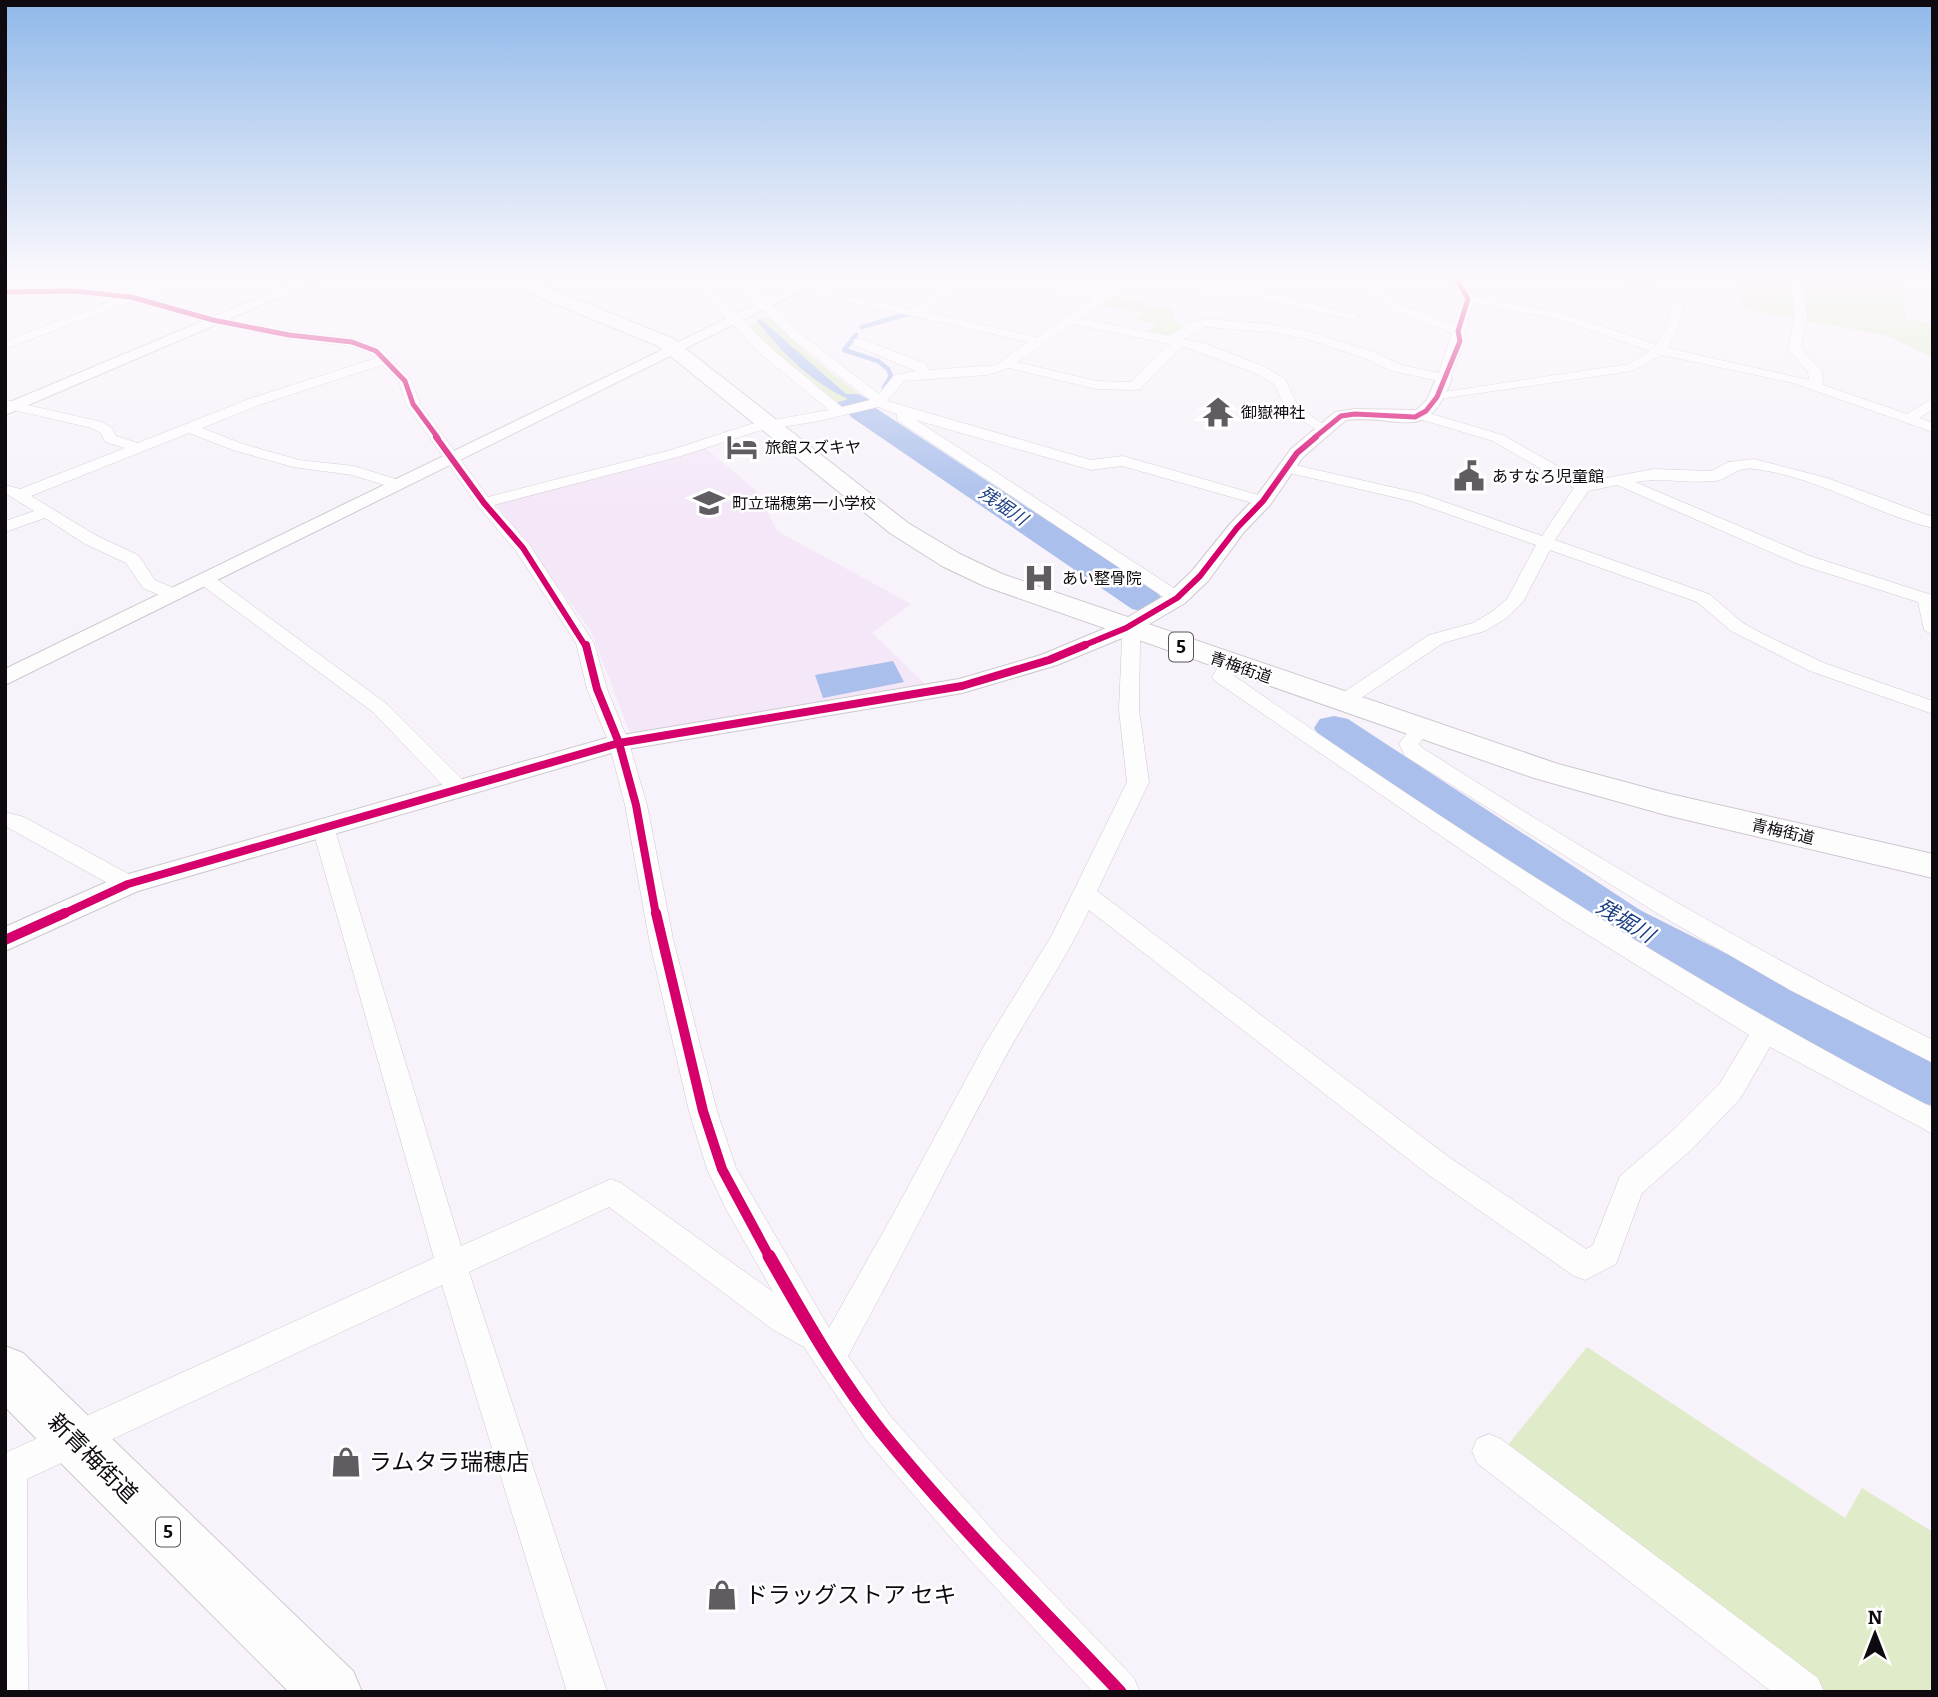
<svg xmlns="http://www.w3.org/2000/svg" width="1938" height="1697" viewBox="0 0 1938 1697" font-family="Bitter,'Noto Sans JP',serif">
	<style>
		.built { fill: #f4e7f8 }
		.green { fill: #e0ebca }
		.water { fill: #aabfeb }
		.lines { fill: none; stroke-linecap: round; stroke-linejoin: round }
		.stream { stroke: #aabfeb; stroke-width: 4.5 }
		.river { fill: #aabfeb; fill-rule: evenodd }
		.minor-casing { stroke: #cdc8cf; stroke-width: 1 }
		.tertiary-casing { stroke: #cdc8cf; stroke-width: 2 }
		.primary-casing { stroke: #cdc8cf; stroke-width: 2 }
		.minor { fill: #fefdfe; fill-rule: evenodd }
		.tertiary { fill: #fefdfe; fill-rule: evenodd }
		.primary { fill: #fefdfe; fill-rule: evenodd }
		.cycleway-far4-casing { stroke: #fff; stroke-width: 8 }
		.cycleway-far3-casing { stroke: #fff; stroke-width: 10 }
		.cycleway-far2-casing { stroke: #fff; stroke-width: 12 }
		.cycleway-far1-casing { stroke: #fff; stroke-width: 15 }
		.cycleway-casing { stroke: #fff; stroke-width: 18 }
		.cycleway-far4 { stroke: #d6006c; stroke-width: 5 }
		.cycleway-far3 { stroke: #d6006c; stroke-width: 6 }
		.cycleway-far2 { stroke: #d6006c; stroke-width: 8 }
		.cycleway-far1 { stroke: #d6006c; stroke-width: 10 }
		.cycleway { stroke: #d6006c; stroke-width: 13 }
		.labels { text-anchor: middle; stroke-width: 5; stroke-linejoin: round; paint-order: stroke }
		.far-poi-label { font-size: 16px; fill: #0f0a10; stroke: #fff; text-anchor: start }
		.far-street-label { font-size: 16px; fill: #0f0a10; stroke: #fff }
		.far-water-label { font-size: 18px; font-style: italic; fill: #1c3f85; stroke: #fff }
		.shield { fill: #fff; stroke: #575458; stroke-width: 2 }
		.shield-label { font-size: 18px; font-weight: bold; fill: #0f0a10 }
		.water-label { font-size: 21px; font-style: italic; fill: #1c3f85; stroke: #fff }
		.near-street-label { font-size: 23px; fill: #0f0a10; stroke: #fff }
		.near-poi-label { font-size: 23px; fill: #0f0a10; stroke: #fff; text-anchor: start }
	</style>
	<rect width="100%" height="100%" fill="#f8f2fa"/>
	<polygon class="built" points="705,448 756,490 777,531 911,604 872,633 925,684 630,733 591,631 496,504"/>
	<g class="green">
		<polygon points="1553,275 1676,275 1649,286 1588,282"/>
		<polygon points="1752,275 1903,275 1900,278 1907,319 1933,323 1933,358 1885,335 1742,309 1739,283"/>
		<polygon points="1109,296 1146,303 1144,306 1173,309 1173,320 1185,328 1168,336 1147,332 1157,324 1135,320 1142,313 1096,304"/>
		<polygon points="767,316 809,355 859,394 846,394 761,319"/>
		<path d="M757 321C783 353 812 382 849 399L836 403 766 345 748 326Z"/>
		<polygon points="1587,1347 1845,1518 1862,1488 1933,1532 1933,1692 1828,1692 1503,1451"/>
	</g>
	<g class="water">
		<path d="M761 319 846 394H859L870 400 840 408 836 403 848 399C811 382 782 353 757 321Z"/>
		<polygon points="893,661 904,682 823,698 815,675"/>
	</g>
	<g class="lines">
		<g class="stream">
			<polyline points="862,327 907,314"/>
			<polyline points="856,335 844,350 878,361 888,369 891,376 884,388"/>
		</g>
		<g class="river">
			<polygon points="861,403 871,405 1158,593 1163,601 1158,609 1145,612 1132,609 851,417 847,411 851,405"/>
			<polygon points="1334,716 1348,719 1640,910 1933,1058 1933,1106 1914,1100 1606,934 1320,737 1314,728 1320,719"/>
		</g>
		<g class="minor-casing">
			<g id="minor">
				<path d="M182 275H198L144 297 215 317 289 331 352 338 381 348 410 378 420 404 488 497 671 450 751 424 829 410 762 355 685 275H697L772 349 842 407 870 400 793 340 730 275H742L801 334 879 394 894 375 916 371 854 345V339H862L926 364 929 370 996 365 1028 342 800 291 796 290V286L912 309 960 275H973L924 312 1037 337 1094 298 994 278 988 275H1012L1102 292 1134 275H1148L1278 295 1360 316 1354 320 1278 303 1140 281 1080 318 1169 336 1192 322 1205 319 1270 324 1311 332 1374 352 1401 365 1439 373 1452 333 1394 311 1347 275H1360L1402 305 1454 325 1462 299 1448 275H1460L1472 296 1566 314 1657 345 1666 328 1672 306 1682 303 1684 306 1678 328 1668 348 1809 380 1808 372 1788 349 1795 317 1790 275H1802L1807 317 1801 348 1822 371 1823 385 1907 414 1933 398V409L1919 418 1933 423V432L1793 383 1662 355 1632 371 1432 400 1430 397 1437 393 1629 364 1650 351 1561 320 1473 303 1458 358 1449 381 1444 382 1392 371 1364 358 1304 338 1270 332 1205 327 1183 339 1204 343 1265 367 1285 379 1298 406 1329 429 1322 433 1287 411 1274 384 1255 373 1182 346 1140 389 1135 390 1096 389 1009 368 987 375 904 381 887 401 1091 460 1123 456 1269 498 1271 501 1263 506 1122 466 1091 470 916 420 1183 594 1186 598 1177 603 1171 602 897 420V414L878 407 819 421 758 431 681 456 494 505 529 544 594 643 607 689 629 743 647 805 673 939 717 1111 736 1168 829 1328 895 1211 984 1046 1052 935 1127 782 1119 710 1122 639 1117 628 1126 622 1132 624 1140 639 1139 710 1149 782 1097 891 1450 1158 1586 1249 1593 1245 1620 1176 1671 1132 1720 1083 1749 1035 1561 918 1215 681 1212 677 1223 659 1230 657 1240 663 1233 675C1459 832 1688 982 1933 1108V1134L1770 1047 1740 1099 1691 1150 1642 1193 1616 1264 1585 1280 1574 1276 1430 1176 1089 910C1064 963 1030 1011 1002 1063 950 1160 901 1259 848 1356L891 1417 998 1536 1134 1678 1140 1692H1093L972 1562 867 1441 804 1347 772 1329 609 1207 469 1272 607 1692H567L442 1285 27 1479 28 1692H5V1453L434 1258 312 827 315 822 323 820 331 822 334 827 461 1246 611 1179 621 1183 773 1292 726 1209 707 1169 689 1111 649 939 625 805 609 743 587 689 576 643 516 551 478 506 406 404 399 382 382 365 259 405 202 428 243 444 299 460 354 466 402 481 405 484 402 487 397 489 352 475 293 467 233 450 189 433 31 496 97 536 138 555 155 580 180 591 183 595 180 599H168L143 588 126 563 85 544 45 518 5 532V521L34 511 5 493V485L20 489 125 448 105 442 101 433 92 428 5 408V400L102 422 112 428 116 436 138 443 249 399 376 358 371 354 350 346 289 339 213 324 133 301 5 349V341L117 299 74 295 5 296V288L74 287 132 294ZM1072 324 1170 344 1131 382 1096 381 1017 362Z"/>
				<polygon points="460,275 509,275 514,278 508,281 466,278"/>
				<polygon points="553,275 570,275 533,289 523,287"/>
				<path d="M1421 411 1503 435 1585 482 1654 469 1712 471 1728 462 1754 459 1827 478 1933 517V528C1872 513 1818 477 1755 469 1736 466 1730 479 1715 481 1688 484 1662 477 1635 482L1810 556 1932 595 1933 635 1924 630 1918 602 1798 564 1617 485 1588 491 1555 540 1709 594 1743 623 1765 635 1824 663 1933 701V714L1810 671 1731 631 1697 602 1550 550 1523 602 1505 619 1485 631 1443 643 1349 706H1335L1332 702 1335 698 1429 635 1473 623 1493 611 1507 599 1536 545 1411 501 1281 471 1278 468 1281 465 1286 463 1422 494 1542 536 1574 488 1493 441 1416 418 1414 415Z"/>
				<polygon points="205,574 211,575 387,704 466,783 469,788 466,793 450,793 373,712 199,583 196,579 199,575"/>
				<path d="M1420 723 1427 725 1430 729 1419 744 1421 747C1587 853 1756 952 1933 1040V1063L1790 990 1660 915 1405 756 1399 744 1413 725Z"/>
				<polygon points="5,812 24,817 136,878 140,884 136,890 128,892 120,890 5,826"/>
				<polygon points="1489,1434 1501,1439 1818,1678 1824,1692 1772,1692 1477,1463 1472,1451 1477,1439"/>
			</g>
		</g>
		<g class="tertiary-casing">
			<g id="tertiary">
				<polygon points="313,275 332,275 5,415 5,404"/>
				<polygon points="816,275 834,275 5,685 5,669"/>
				<path d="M1444 373 1452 378C1427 447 1400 413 1346 420L1303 457 1270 505 1244 532 1208 581 1185 603 1134 633 1057 665 962 693 622 750 138 891 5 951V927L118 877 610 737 959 679 1041 655 1118 623 1169 593 1192 571 1230 524 1256 497 1291 449 1335 412 1355 409 1416 410 1427 400 1438 374Z"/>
			</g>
		</g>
		<g class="primary-casing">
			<g id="primary">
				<polygon points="492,275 516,275 672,338 908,523 960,554 1002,574 1558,764 1666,793 1933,854 1933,878 1666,815 1534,778 984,586 942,566 890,533 658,346 495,279"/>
				<polygon points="5,1346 23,1353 353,1671 362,1692 289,1692 5,1407"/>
			</g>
		</g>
		<use href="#minor" class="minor"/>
		<use href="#tertiary" class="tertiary"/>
		<use href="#primary" class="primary"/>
		<g class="cycleway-far4-casing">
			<g id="cycleway-far4">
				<polyline points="5,292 74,291 131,297 213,320 289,335 352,342 376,351 405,381 413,404 438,438"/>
				<polyline points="1314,438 1341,416 1355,414 1415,417 1426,411 1437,397 1460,341 1458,331 1468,299 1454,275"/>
			</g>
		</g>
		<g class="cycleway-far3-casing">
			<g id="cycleway-far3">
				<polyline points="436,437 484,503 523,548 586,647"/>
				<polyline points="1080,647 1126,628 1177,598 1200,576 1237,528 1263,501 1297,453 1316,437"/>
			</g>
		</g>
		<g class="cycleway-far2-casing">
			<g id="cycleway-far2">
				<polyline points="586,645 597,689 619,743 636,805 656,915"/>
				<polyline points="61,915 128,884 619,743 962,686 1049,660 1085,645"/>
			</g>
		</g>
		<g class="cycleway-far1-casing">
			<g id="cycleway-far1">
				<polyline points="656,913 703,1111 722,1169 770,1258"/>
				<polyline points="5,940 65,913"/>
			</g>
		</g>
		<g class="cycleway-casing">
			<path id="cycleway" d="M769 1256C803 1315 837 1377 880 1430 954 1522 1039 1606 1120 1692"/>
		</g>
		<use href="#cycleway-far4" class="cycleway-far4"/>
		<use href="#cycleway-far3" class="cycleway-far3"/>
		<use href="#cycleway-far2" class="cycleway-far2"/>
		<use href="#cycleway-far1" class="cycleway-far1"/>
		<use href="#cycleway" class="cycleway"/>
	</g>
	<linearGradient id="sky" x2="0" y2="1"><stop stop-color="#8fb8e9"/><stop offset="0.54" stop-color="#fcf9fd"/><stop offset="1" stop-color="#fcf9fd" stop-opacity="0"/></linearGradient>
	<rect width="1938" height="512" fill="url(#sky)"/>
	<defs>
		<g id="temple-bare" transform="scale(2.415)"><path d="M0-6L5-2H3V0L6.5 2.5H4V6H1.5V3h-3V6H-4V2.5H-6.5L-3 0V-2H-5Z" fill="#615b62" stroke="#fff" stroke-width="2.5" paint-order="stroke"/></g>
		<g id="hotel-bare" transform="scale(2.415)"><path d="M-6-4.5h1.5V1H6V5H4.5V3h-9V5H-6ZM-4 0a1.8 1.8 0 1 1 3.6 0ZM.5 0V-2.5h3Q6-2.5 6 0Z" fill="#615b62" stroke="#fff" stroke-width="2.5" paint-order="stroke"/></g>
		<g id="civic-bare" transform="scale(2.415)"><path d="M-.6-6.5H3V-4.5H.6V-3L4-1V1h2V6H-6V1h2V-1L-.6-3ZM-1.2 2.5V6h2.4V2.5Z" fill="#615b62" stroke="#fff" stroke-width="2.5" paint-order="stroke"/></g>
		<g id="school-bare" transform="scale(2.415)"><path d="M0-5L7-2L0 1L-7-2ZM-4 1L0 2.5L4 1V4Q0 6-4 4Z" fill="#615b62" stroke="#fff" stroke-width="2.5" paint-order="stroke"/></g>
		<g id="hospital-bare" transform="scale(2.415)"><path d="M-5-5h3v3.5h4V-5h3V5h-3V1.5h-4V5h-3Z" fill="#615b62" stroke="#fff" stroke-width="2.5" paint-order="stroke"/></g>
		<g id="shop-bare" transform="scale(2.415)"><path d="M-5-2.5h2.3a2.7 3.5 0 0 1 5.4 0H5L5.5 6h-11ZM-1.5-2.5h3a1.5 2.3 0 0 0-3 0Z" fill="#615b62" stroke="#fff" stroke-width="2.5" paint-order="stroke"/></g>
	</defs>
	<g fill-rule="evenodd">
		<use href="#temple-bare" x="1218" y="412"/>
		<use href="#hotel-bare" x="742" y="447"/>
		<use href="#civic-bare" x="1469" y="476"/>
		<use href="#school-bare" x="709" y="503"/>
		<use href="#hospital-bare" x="1039" y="578"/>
		<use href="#shop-bare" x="346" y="1462"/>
		<use href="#shop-bare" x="722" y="1595"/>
	</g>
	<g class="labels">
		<g class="far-poi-label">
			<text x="1241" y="418">御嶽神社</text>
			<text x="765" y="453">旅館スズキヤ</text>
			<text x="1492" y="482">あすなろ児童館</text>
			<text x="732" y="509">町立瑞穂第一小学校</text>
			<text x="1062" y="584">あい整骨院</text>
		</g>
		<g class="far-street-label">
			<text transform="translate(1241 667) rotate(19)" y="6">青梅街道</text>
			<text transform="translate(1783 831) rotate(13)" y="6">青梅街道</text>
		</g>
		<g class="far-water-label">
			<text transform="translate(1003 506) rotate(34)" y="6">残堀川</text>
		</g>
		<g class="shield">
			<rect x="1169" y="632.5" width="24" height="29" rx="5"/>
			<rect x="156" y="1517.5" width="24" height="29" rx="5"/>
		</g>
		<g class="shield-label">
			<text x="1181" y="653">5</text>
			<text x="168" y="1538">5</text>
		</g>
		<g class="water-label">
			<text transform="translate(1625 921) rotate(31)" y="7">残堀川</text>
		</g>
		<g class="near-street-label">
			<text transform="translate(93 1458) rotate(45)" y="8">新青梅街道</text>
		</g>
		<g class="near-poi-label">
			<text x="369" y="1470">ラムタラ瑞穂店</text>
			<text x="745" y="1603">ドラッグストア セキ</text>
		</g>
	</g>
	<rect width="1938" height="1697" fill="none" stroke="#0f0a10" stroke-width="14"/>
	<g transform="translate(1875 1634)" stroke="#ffffff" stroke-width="5" paint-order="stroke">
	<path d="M0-5L12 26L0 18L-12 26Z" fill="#0f0a10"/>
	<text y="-10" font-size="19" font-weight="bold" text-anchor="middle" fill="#0f0a10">N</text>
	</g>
</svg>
